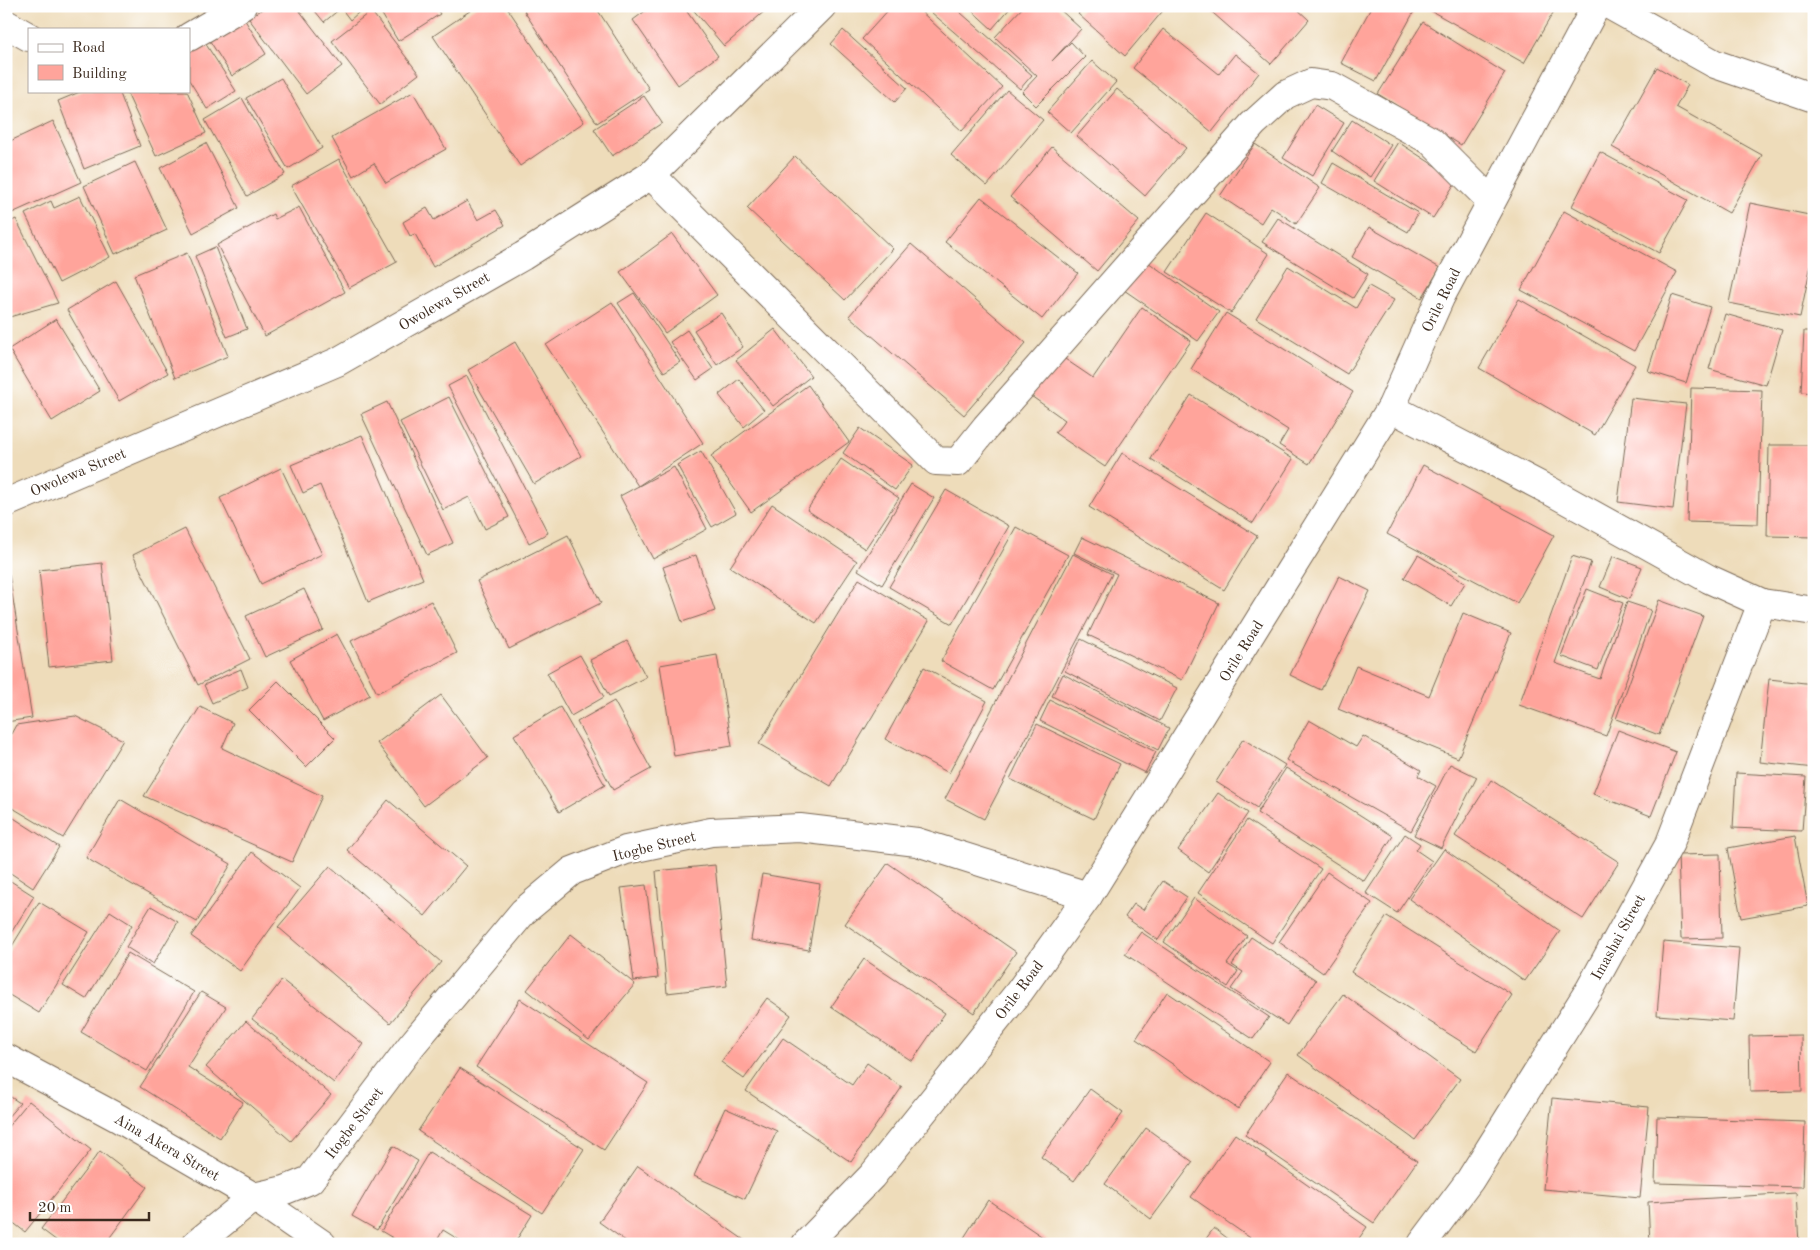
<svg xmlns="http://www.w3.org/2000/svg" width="1820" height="1250" viewBox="0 0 1820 1250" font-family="'Old Standard TT',serif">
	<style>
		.building { fill: #ffa49b }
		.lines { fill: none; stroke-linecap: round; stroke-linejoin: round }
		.street-casing { stroke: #7a6855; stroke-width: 30 }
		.secondary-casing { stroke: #7a6855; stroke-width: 30 }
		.street { stroke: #fff; stroke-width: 28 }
		.secondary { stroke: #fff; stroke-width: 28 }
		.labels { text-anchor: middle; stroke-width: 5; stroke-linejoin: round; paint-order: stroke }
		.street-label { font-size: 15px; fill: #3b2a1e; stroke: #fff }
	</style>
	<rect width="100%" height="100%" fill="#fff"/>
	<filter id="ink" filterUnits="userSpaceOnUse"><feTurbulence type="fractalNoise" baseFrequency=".02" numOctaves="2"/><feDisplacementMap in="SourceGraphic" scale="10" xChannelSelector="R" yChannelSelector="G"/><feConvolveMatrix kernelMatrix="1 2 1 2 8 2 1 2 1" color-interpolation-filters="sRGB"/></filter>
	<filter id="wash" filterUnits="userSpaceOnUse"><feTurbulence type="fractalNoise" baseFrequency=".0096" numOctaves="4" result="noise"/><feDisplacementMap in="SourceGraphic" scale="20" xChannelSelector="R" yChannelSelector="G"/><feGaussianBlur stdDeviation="1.12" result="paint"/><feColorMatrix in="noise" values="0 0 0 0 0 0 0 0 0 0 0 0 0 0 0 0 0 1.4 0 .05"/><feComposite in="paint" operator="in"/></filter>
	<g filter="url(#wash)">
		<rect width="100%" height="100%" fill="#eedcba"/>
		<g id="blocks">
			<g class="building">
				<polygon points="266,6 296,6 342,66 306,94 249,19"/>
				<polygon points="311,6 366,6 350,20 341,8 324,22"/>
				<polygon points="377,6 435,6 440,14 398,41"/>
				<polygon points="477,6 506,6 584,122 520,166 433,36"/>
				<polygon points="531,6 595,6 649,89 597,123 524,11"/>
				<polygon points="652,6 683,6 718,56 678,85 633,20"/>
				<polygon points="690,6 763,6 766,10 724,46"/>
				<polygon points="892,6 915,6 1002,87 962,131 862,39"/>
				<polygon points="924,6 953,6 1032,75 1020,89"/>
				<polygon points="967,6 1012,6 992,29"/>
				<polygon points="1024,6 1056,6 1081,29 1052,61 1071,42 1085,57 1036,106 1022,92 1037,76 995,37"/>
				<polygon points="1085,6 1167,6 1125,56 1078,14"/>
				<polygon points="1205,6 1294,6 1309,20 1271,64"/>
				<polygon points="1372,6 1417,6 1376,81 1341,63"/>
				<polygon points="1428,6 1557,6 1524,63 1426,8"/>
				<polygon points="371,11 419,74 380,104 332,41"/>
				<polygon points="243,17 266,54 232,76 208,38"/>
				<polygon points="1423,22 1505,73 1461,145 1378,94"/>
				<polygon points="1163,29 1219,74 1235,54 1259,73 1212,132 1133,68"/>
				<polygon points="843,30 907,88 895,102 831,44"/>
				<polygon points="200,35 236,91 207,109 189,80 189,42"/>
				<polygon points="1092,61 1116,82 1071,133 1047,112"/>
				<polygon points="1657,67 1688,85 1676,107 1762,155 1729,213 1612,147"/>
				<polygon points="281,78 322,148 288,169 246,98"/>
				<polygon points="1117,89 1186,148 1145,196 1077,136"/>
				<polygon points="1007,90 1043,120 987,186 951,155"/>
				<polygon points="82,91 119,91 140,146 84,169 58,101"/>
				<polygon points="126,91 187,91 206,133 156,156"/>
				<polygon points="413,92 446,149 386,183 374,163 353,176 332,138"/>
				<polygon points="644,96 662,123 612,156 594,129"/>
				<polygon points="242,98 285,174 247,196 205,120"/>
				<polygon points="1315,105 1344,123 1312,176 1283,158"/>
				<polygon points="1352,120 1391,145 1370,177 1332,151"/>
				<polygon points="53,121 81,182 12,213 6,199 6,143"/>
				<polygon points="1398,142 1457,180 1433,218 1374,181"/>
				<polygon points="206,143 239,208 193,233 160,168"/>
				<polygon points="1255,144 1320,188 1296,224 1271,207 1261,223 1220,196"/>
				<polygon points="1052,147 1139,221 1097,271 1010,197"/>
				<polygon points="1600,152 1688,200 1659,253 1572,206"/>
				<polygon points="795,156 893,249 845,300 747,208"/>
				<polygon points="339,159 397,262 349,288 291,186"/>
				<polygon points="135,162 167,230 115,254 84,186"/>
				<polygon points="1333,163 1418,213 1408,232 1322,183"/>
				<polygon points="80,196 110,257 59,283 25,214 51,201 54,208"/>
				<polygon points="981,197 1078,273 1042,319 945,242"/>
				<polygon points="467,201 478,220 496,210 505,225 433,267 415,234 410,236 403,222 427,208 434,220"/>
				<polygon points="1750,203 1814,216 1814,250 1800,317 1729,303"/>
				<polygon points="299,207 345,292 265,336 217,245 273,214 275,219"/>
				<polygon points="1564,211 1677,272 1634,351 1521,290"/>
				<polygon points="1206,213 1269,254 1231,313 1167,272"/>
				<polygon points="1278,218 1368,274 1353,298 1262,242"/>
				<polygon points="16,219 58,303 6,318 6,224"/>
				<polygon points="1369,227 1440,268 1422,298 1352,257"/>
				<polygon points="672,234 717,295 665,333 620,272"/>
				<polygon points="911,244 1026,343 964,415 849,316"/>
				<polygon points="215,247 247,329 227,337 195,256"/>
				<polygon points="187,253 228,356 175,378 134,275"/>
				<polygon points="1145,260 1219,312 1198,341 1124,290"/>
				<polygon points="1288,266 1356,308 1369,286 1394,300 1347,374 1256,318"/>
				<polygon points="116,281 168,373 119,401 67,310"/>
				<polygon points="634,293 680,362 664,372 618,303"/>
				<polygon points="1672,295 1710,307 1686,383 1648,371"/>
				<polygon points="1519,299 1635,365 1595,435 1479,368"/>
				<polygon points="612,302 703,443 638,486 546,345"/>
				<polygon points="1142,307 1191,341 1105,467 1055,433 1065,420 1031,396 1059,355 1093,378"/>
				<polygon points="721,313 743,347 717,365 694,330"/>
				<polygon points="1226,313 1353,392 1309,464 1279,445 1288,430 1191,369"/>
				<polygon points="1725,314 1782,330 1766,385 1709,369"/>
				<polygon points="56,319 100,391 52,421 9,349"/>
				<polygon points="775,329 811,376 773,406 736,360"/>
				<polygon points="687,330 713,369 697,380 670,342"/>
				<polygon points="1804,331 1814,331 1814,393 1801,392"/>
				<polygon points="515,342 581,456 534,484 468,370"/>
				<polygon points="467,376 548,533 529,543 448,386"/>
				<polygon points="739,379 764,410 744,427 719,395"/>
				<polygon points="808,385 849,442 751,512 711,456"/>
				<polygon points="1691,388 1762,390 1758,524 1687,522"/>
				<polygon points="1191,395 1293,459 1253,523 1151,459"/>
				<polygon points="449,397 509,517 485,529 469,497 443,510 400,422"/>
				<polygon points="1631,398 1686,404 1673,509 1618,502"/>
				<polygon points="387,402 453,543 427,555 361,414"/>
				<polygon points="860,428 913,465 895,490 843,453"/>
				<polygon points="362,435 423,579 368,602 320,485 303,493 291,465"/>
				<polygon points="1769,445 1814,445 1814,537 1767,536"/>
				<polygon points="701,451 736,513 712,527 677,465"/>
				<polygon points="1122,453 1257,536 1224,590 1089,507"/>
				<polygon points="841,459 899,498 865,549 807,510"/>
				<polygon points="1423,465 1554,535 1517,603 1387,534"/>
				<polygon points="674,467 707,529 653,559 620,496"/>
				<polygon points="281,468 322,554 261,584 220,498"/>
				<polygon points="911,484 934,498 882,585 858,570"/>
				<polygon points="946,490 1009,526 952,624 889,587"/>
				<polygon points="772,504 857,561 816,623 730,567"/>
				<polygon points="1016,527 1068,555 993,690 941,661"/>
				<polygon points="185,529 250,659 198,685 133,555"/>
				<polygon points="568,535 601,603 509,649 477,581"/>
				<polygon points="1082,537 1219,603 1182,680 1088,635 1117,574 1074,553"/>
				<polygon points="1073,554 1112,574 984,819 945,799"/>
				<polygon points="696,555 715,611 682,622 663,567"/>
				<polygon points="1418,555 1465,583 1451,606 1404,578"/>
				<polygon points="1572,556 1591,562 1555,663 1600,679 1627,602 1651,610 1606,736 1519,705"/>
				<polygon points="1613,556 1642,567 1629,599 1600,587"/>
				<polygon points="102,563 113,660 49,667 39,570"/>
				<polygon points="6,574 9,574 32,718 6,722"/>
				<polygon points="1339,576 1370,591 1321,690 1290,675"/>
				<polygon points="859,579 929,621 831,786 759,744"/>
				<polygon points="304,589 323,630 265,657 246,616"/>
				<polygon points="1587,589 1623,603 1598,670 1561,656"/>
				<polygon points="1659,600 1703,616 1659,735 1616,719"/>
				<polygon points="431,601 457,653 377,693 351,641"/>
				<polygon points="1463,613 1511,633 1458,758 1338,709 1356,666 1429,696"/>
				<polygon points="337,634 370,695 323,721 290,660"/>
				<polygon points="1081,639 1177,688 1160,721 1065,671"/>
				<polygon points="627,641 646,677 609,696 590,660"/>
				<polygon points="580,655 604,697 571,716 547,673"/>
				<polygon points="717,655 732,746 674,756 660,665"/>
				<polygon points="924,667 987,701 949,773 885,739"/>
				<polygon points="241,669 248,687 212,703 204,685"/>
				<polygon points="1063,674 1169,728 1158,750 1052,696"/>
				<polygon points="1769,679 1814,684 1814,768 1760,762"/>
				<polygon points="278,681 335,738 306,767 249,710"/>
				<polygon points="441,695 488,758 424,806 377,743"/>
				<polygon points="1050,700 1156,752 1145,773 1040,721"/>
				<polygon points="614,701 651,769 613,790 577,722"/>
				<polygon points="200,707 233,723 222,748 322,796 292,862 144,796"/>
				<polygon points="560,707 605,785 559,812 514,735"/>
				<polygon points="75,716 123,740 63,838 6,804 6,743 16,725"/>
				<polygon points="1309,720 1356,747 1363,736 1421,770 1418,776 1436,786 1411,831 1286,760"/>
				<polygon points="1037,724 1120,764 1094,819 1010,779"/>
				<polygon points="1618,730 1676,752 1651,816 1593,794"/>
				<polygon points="1243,739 1285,765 1257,808 1216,782"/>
				<polygon points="1450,764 1477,777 1441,848 1414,835"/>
				<polygon points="1286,768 1393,836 1364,881 1257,813"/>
				<polygon points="1736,773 1806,777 1802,831 1733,828"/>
				<polygon points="1491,780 1619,862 1583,919 1455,836"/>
				<polygon points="1218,793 1248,813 1208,872 1178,850"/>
				<polygon points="120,799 231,864 197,922 86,858"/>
				<polygon points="388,800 466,866 425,916 347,850"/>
				<polygon points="6,813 59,847 33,888 6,870"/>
				<polygon points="1247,820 1321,869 1272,943 1198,893"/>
				<polygon points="1405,834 1420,844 1416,850 1432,861 1397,913 1366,893"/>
				<polygon points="1795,836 1808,906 1741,918 1728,848"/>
				<polygon points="1444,849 1560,931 1525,981 1409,899"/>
				<polygon points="252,852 300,888 240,971 191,936"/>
				<polygon points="1720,854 1722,938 1681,939 1678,855"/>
				<polygon points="888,863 1016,952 974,1013 845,924"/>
				<polygon points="715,865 727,986 667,993 656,871"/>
				<polygon points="330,866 441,962 390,1023 278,927"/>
				<polygon points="1327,872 1372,903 1323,973 1279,942"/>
				<polygon points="762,874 820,884 809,950 751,940"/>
				<polygon points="6,878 34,896 6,941"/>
				<polygon points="1163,881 1187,897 1158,940 1125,917 1134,904 1143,910"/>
				<polygon points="646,885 658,978 634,981 621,888"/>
				<polygon points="1194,898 1247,936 1227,964 1238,971 1228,987 1164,942"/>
				<polygon points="39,902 89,932 39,1013 6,993 6,956"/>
				<polygon points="151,906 178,922 153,964 126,947"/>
				<polygon points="110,911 132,925 86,999 63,985"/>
				<polygon points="1387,916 1512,995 1476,1051 1351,972"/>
				<polygon points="1141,932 1269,1017 1253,1039 1125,954"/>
				<polygon points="571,934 635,984 589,1040 527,990"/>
				<polygon points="1251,937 1316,980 1287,1025 1231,989 1243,972 1232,965"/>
				<polygon points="1663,942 1739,948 1733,1021 1657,1015"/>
				<polygon points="128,953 194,992 147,1071 81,1032"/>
				<polygon points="864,959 945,1013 912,1061 831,1007"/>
				<polygon points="282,980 363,1044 334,1083 252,1019"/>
				<polygon points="201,992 226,1007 188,1067 243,1102 220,1138 140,1087"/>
				<polygon points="1167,992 1270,1062 1238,1109 1136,1039"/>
				<polygon points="1343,994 1460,1079 1415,1140 1298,1055"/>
				<polygon points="767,998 791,1015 744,1079 721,1062"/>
				<polygon points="520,999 648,1083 604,1150 476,1067"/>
				<polygon points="246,1021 331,1095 291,1141 206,1067"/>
				<polygon points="1801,1035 1802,1091 1750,1092 1749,1036"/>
				<polygon points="783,1038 852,1085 867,1063 902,1087 851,1162 746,1091"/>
				<polygon points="460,1068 584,1149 542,1213 418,1131"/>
				<polygon points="1288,1072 1417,1161 1374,1223 1245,1135"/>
				<polygon points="1090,1089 1123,1113 1074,1181 1041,1157"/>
				<polygon points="6,1094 20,1103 6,1119"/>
				<polygon points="1552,1098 1649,1107 1640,1198 1543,1189"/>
				<polygon points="29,1101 91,1150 25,1232 6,1217 6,1129"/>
				<polygon points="725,1108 777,1131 745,1199 694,1176"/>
				<polygon points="1657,1117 1805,1122 1803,1187 1655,1183"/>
				<polygon points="1146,1128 1193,1162 1151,1219 1105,1184"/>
				<polygon points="1235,1134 1367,1227 1355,1244 1259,1244 1191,1197"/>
				<polygon points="393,1146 418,1161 377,1230 352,1216"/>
				<polygon points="100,1151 147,1187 105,1244 61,1244 41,1229"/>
				<polygon points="429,1152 532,1215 514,1244 466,1244 443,1230 435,1244 403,1244 381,1231"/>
				<polygon points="638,1166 747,1242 746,1244 630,1244 599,1222"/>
				<polygon points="1796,1193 1799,1244 1650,1244 1648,1202"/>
				<polygon points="988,1200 1053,1244 960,1244"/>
				<polygon points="1214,1228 1235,1244 1202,1244"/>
			</g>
		</g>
	</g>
	<g filter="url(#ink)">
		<use href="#blocks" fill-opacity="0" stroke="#7a6855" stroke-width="1"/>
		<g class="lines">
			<g class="street-casing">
				<g id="street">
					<polyline points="1611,6 1715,64 1814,98"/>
					<polyline points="6,24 29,37"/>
					<polyline points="189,37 242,6"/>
					<polyline points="651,175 936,461 958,462 986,427 1253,124 1285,95 1311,83 1332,86 1431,141 1491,201"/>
					<polyline points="1391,408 1552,492 1709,579 1762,603 1814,611"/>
					<polyline points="6,503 337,362 523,256 651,175 822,6"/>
					<polyline points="6,1058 118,1118 254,1197 322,1244"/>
					<polyline points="196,1244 254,1197 285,1190 310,1180 411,1046 523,912 572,871 626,850 711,832 800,828 917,842 1088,896"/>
					<polyline points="1422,1244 1470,1180 1590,989 1670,843 1762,603"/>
				</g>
			</g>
			<g class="secondary-casing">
				<polyline id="secondary" points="806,1244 872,1176 1019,992 1088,896 1391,408 1440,298 1596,6"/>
			</g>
			<use href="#street" class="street"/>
			<use href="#secondary" class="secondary"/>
		</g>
	</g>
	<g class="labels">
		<g class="street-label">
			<text transform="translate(1441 300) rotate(-64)" y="5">Orile Road</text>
			<text transform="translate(444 301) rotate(-30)" y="5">Owolewa Street</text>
			<text transform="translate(78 472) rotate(-23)" y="5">Owolewa Street</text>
			<text transform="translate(1241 651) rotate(-58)" y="5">Orile Road</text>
			<text transform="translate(654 846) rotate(-14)" y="5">Itogbe Street</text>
			<text transform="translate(1618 937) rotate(-61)" y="5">Imashai Street</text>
			<text transform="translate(1019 990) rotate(-53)" y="5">Orile Road</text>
			<text transform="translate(354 1123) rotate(-53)" y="5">Itogbe Street</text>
			<text transform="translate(167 1147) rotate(30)" y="5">Aina Akera Street</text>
		</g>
	</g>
	<rect width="1820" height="1250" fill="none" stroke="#fff" stroke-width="25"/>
	<rect x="28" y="28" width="162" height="65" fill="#ffffff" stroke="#b1aaa5"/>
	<rect x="38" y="44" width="25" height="8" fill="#ffffff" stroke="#b1aaa5"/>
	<text x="72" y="52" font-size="15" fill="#3b2a1e">Road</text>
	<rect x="38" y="65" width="25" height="15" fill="#ffa49b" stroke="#b1aaa5"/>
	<text x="72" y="78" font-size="15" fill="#3b2a1e">Building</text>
	<path d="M30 1212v8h119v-8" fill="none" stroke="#3b2a1e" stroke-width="2.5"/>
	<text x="38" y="1212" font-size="15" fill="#3b2a1e" stroke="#ffffff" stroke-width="4" paint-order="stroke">20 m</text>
</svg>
